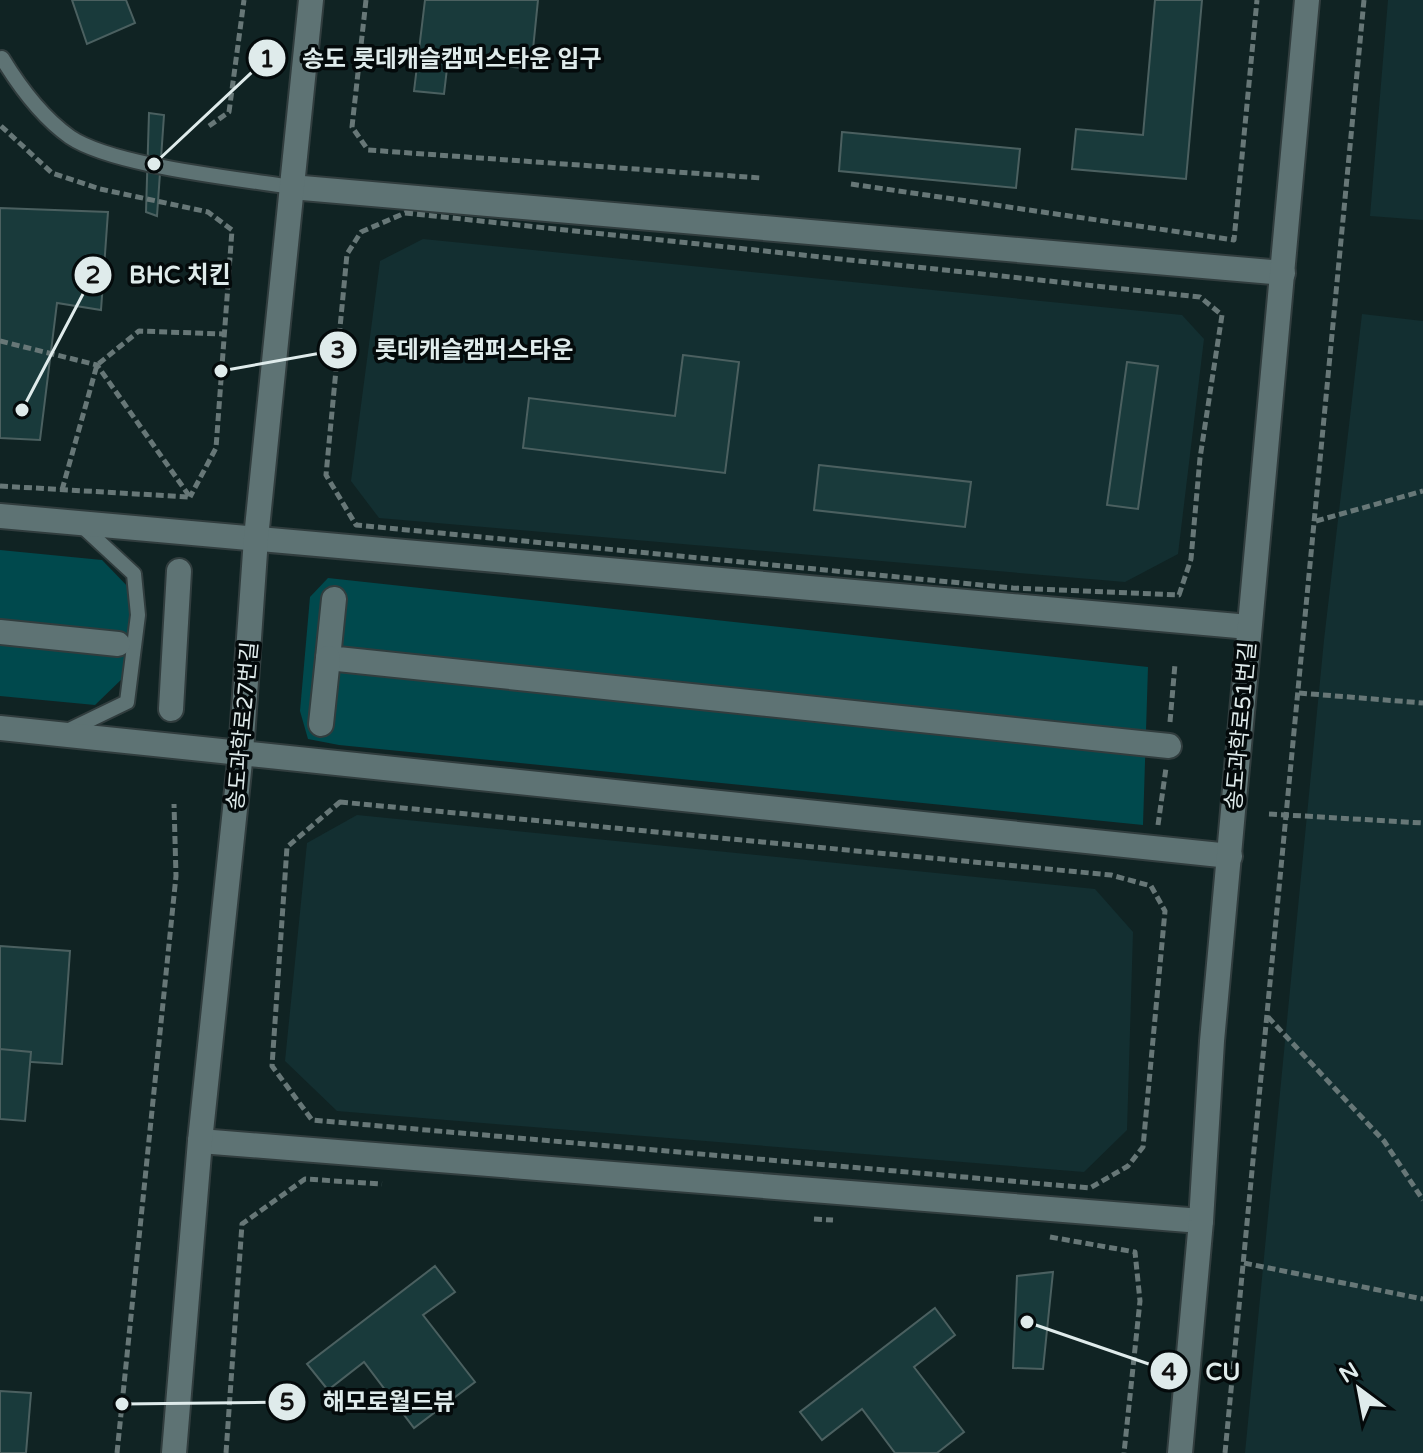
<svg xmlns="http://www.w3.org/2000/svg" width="1423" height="1453" viewBox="0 0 1423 1453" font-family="'Varela Round','Noto Sans KR',sans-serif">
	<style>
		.built { fill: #132f31 }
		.green { fill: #00494d }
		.building { fill: #193a3b; stroke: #4b6060; stroke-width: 2 }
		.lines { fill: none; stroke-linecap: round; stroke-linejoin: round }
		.lane-casing { stroke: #313d3e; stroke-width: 18 }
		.street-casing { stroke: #313d3e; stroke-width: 28 }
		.path { stroke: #677777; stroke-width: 5; stroke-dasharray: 8 4; stroke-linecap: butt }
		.lane { stroke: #5e7374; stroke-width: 14 }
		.street { stroke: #5e7374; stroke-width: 24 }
		.labels { text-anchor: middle; stroke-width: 7; stroke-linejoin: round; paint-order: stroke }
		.street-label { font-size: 22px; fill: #dfebeb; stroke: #040a0b }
		.leader { fill: none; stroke: #dfebeb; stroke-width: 3 }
		.callout-dot { fill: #dfebeb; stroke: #040a0b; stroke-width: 3 }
		.mark-label { font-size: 24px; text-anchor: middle; font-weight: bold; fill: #111 }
		.callout-label { font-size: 24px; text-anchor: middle; font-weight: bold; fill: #dfebeb; stroke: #040a0b; stroke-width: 7; stroke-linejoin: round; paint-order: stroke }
	</style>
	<rect width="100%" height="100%" fill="#102323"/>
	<g class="built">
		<polygon points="1388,0 1423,0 1423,220 1370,216"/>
		<polygon points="423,239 1182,315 1204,339 1178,554 1125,582 379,518 351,481 380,261"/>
		<polygon points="1362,314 1423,321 1423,1453 1245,1453 1324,640"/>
		<polygon points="357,815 1095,889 1133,932 1127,1130 1084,1172 337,1111 285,1061 307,843"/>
	</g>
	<g class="green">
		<polygon points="0,550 102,560 133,592 125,676 95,705 0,696"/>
		<polygon points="328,578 1148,667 1143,825 339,745 308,739 300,711 310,597"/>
	</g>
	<g class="building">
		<polygon points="72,0 126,0 135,23 87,44"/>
		<polygon points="425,0 538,0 531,69 448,60 444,94 414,91"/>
		<polygon points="1155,0 1202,0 1186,179 1072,169 1076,129 1143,135"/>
		<polygon points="149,113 164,115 157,216 146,212"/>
		<polygon points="842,132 1020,149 1016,188 839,171"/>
		<polygon points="0,208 108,212 101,310 57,303 40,440 0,438"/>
		<polygon points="683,355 739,362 725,473 523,448 529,398 675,416"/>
		<polygon points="1127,362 1158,366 1138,509 1107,505"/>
		<polygon points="819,465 971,482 965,527 814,510"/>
		<polygon points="0,946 70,951 62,1064 0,1060"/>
		<polygon points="0,1049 31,1052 25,1121 0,1119"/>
		<polygon points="435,1266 455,1292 423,1315 475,1382 414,1428 364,1362 328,1390 307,1364"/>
		<polygon points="1053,1272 1043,1369 1013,1368 1017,1276"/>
		<polygon points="935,1308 955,1335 914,1367 964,1432 937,1453 895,1453 862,1409 822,1440 800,1412"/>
		<polygon points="0,1391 31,1393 26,1453 0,1453"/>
	</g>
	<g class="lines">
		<g class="lane-casing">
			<g id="lane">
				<path d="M2 58C19 86 43 118 70 137 113 166 236 178 291 187"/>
				<polyline points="65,732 127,702 138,615 134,574 81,525"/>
			</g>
		</g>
		<g class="street-casing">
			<g id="street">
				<polyline points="291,187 1283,273"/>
				<polyline points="0,516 1249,627"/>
				<polyline points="334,599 328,658 1169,746"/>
				<polyline points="0,632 118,644"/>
				<polyline points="171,709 179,571"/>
				<polyline points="321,724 328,658"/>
				<polyline points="0,728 1230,856"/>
				<polyline points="200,1141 1201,1221"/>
				<polyline points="174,1453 200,1141 241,752 256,538 311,0"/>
				<polyline points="1180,1453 1201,1221 1212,1041 1307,0"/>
			</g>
		</g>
		<g class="path">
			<polyline points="366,0 352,127 368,150 761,178"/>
			<polyline points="1,126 52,173 100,189 208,212 232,230 216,448 190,497"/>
			<polyline points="209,126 229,112 244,0"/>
			<polyline points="851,184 1234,240 1257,0"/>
			<polygon points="405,213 1200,297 1222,315 1200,458 1191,559 1179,595 1013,588 356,525 326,475 347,254 361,232"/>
			<polyline points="0,341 97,365 190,497"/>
			<polyline points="0,486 189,497"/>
			<polyline points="62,490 97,365 139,331 224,334"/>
			<polyline points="1316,521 1423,491"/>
			<polyline points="1299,693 1423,703"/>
			<polyline points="1170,722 1175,664"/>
			<polygon points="340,802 1111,875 1151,886 1165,911 1143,1147 1128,1166 1090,1188 312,1120 272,1066 287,847"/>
			<polyline points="1269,814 1423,823"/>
			<polyline points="1158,825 1166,768"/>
			<polyline points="1268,1017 1384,1141 1423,1200"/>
			<polyline points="814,1219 833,1220"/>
			<polyline points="1050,1237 1135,1252 1140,1301 1124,1453"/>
			<polyline points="1244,1263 1423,1299"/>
			<polyline points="117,1453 176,876 174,804"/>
			<polyline points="226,1453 242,1224 305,1179 382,1184"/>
			<polyline points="1225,1453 1364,0"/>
		</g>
		<use href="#lane" class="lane"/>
		<use href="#street" class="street"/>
	</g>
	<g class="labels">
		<g class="street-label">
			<text transform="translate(242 726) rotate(-85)" y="8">송도과학로27번길</text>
			<text transform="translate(1240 726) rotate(-85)" y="8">송도과학로51번길</text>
		</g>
	</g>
	<path class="leader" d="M154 164L267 58M22 410L93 275M221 371L338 350M1027 1322L1169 1371M122 1404L287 1402"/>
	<g class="callout-dot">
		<circle cx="154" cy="164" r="8"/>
		<circle cx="22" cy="410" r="8"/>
		<circle cx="221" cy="371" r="8"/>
		<circle cx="1027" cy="1322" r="8"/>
		<circle cx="122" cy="1404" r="8"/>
		<circle cx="267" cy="58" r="20"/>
		<circle cx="93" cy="275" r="20"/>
		<circle cx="338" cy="350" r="20"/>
		<circle cx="1169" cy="1371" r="20"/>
		<circle cx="287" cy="1402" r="20"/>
	</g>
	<g class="mark-label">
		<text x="267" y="67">1</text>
		<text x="93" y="283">2</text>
		<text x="338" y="358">3</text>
		<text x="1169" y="1380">4</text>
		<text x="287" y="1410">5</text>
	</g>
	<g class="callout-label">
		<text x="452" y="67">송도 롯데캐슬캠퍼스타운 입구</text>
		<text x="180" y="283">BHC 치킨</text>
		<text x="474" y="358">롯데캐슬캠퍼스타운</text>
		<text x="1223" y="1380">CU</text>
		<text x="389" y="1410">해모로월드뷰</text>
	</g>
	<g transform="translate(1359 1389) rotate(328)" stroke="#040a0b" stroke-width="6" paint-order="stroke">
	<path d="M0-6L14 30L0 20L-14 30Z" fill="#dfebeb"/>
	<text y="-12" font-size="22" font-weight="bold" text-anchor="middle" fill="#dfebeb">N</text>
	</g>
</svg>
